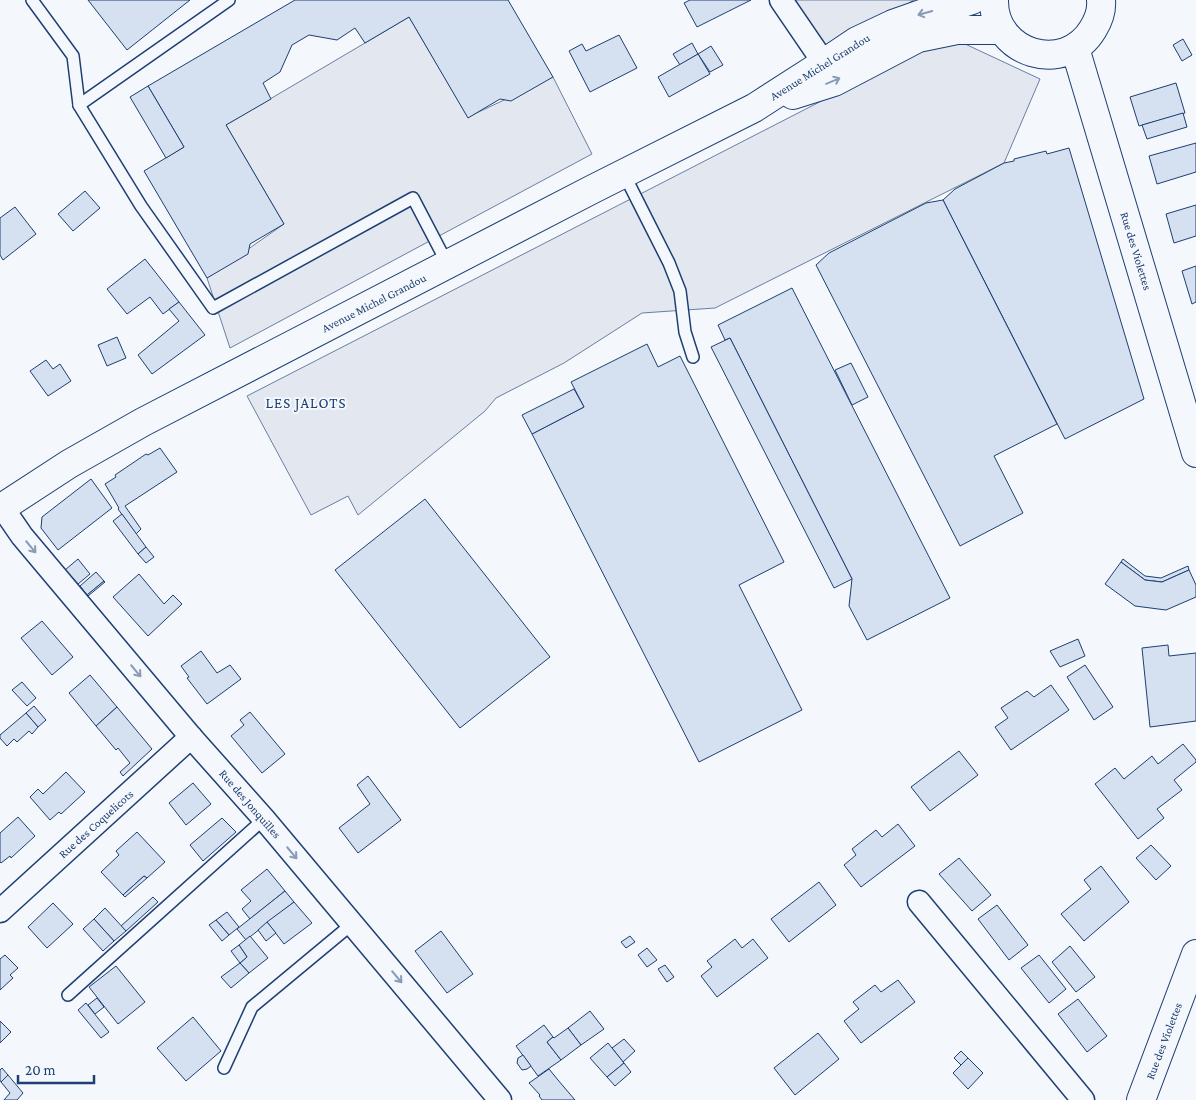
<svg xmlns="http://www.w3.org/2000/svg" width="1196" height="1100" viewBox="0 0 1196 1100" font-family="'Crimson Pro',serif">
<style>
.parking{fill:#e3e8f0;stroke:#687fa3}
.building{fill:#d5e0f0;stroke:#1d3f73}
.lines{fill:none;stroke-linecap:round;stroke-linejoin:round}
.service-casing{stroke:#1d3f73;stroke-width:14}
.minor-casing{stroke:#1d3f73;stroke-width:25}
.tertiary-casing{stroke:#1d3f73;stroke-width:30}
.secondary-casing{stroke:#1d3f73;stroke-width:30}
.service{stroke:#f4f7fb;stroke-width:11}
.minor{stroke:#f4f7fb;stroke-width:22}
.tertiary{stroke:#f4f7fb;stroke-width:28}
.secondary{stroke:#f4f7fb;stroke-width:28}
.oneway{stroke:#889bb7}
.labels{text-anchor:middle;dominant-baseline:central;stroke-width:4;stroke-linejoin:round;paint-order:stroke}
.street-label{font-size:12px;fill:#1d3f73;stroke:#f4f7fb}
.quarter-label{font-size:15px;letter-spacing:1px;fill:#1d3f73;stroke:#f4f7fb}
</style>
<rect width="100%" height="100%" fill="#f4f7fb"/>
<g class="parking">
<polygon points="795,0 914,0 828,51"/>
<polygon points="409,17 468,117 553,77 592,154 230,348 207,278 284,224 226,125"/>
<polygon points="948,36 1040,79 1004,163 715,308 642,313 564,363 496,398 485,411 358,515 348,496 311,515 247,396"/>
</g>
<g class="building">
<polygon points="88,0 190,0 127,50"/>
<polygon points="295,0 508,0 553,77 511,101 500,99 468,118 409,17 365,43 355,28 337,40 309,35 292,45 280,72 263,83 271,99 226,125 284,224 250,244 248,254 207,278 144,171 184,147 148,86"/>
<polygon points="690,0 751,0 697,27 684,3"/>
<polygon points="619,35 637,68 590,92 569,51 582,44 586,51"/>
<polygon points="1183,39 1192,55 1182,61 1173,45"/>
<polygon points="692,43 698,54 680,65 673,54"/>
<polygon points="711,46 723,65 710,72 698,54"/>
<polygon points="698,54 710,74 669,97 658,77"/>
<polygon points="1176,83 1185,113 1139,126 1130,97"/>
<polygon points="148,86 184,147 166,158 130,97"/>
<polygon points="1183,113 1187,127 1147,139 1142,125"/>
<polygon points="1196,143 1196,172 1157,184 1149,156"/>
<polygon points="1069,148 1144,399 1065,439 943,200 955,189 1004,163 1014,161 1014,159 1046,151 1047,154"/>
<polygon points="85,191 100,208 73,231 58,214"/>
<polygon points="943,200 1057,424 994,456 1023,513 960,546 816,265 829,253 926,203"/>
<polygon points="1196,205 1196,236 1174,243 1166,214"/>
<polygon points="15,207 36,234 3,260 0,255 0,218"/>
<polygon points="145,259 179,302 163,314 150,297 127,314 107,289"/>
<polygon points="1196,266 1196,302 1192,304 1182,271"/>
<polygon points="792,288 950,598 867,640 849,606 852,579 730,338 725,340 718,325"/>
<polygon points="179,302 205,335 152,374 138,355 179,321 169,309"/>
<polygon points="117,337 126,358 107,366 98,345"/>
<polygon points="730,338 852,579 834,588 711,347"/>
<polygon points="647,344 658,367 680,356 784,562 739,585 802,710 699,762 532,434 584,407 571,382"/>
<polygon points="46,360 53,369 60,364 71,381 48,396 30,371"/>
<polygon points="851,363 868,397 852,405 835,370"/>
<polygon points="574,389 584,407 532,434 522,415"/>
<polygon points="160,448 177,472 125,506 141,529 136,534 118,509 119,508 105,484 116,477 115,475 146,454 148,455"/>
<polygon points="91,479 112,508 58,550 41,528 42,517"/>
<polygon points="425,499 550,657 460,728 335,570"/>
<polygon points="122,514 146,547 138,554 113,521"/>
<polygon points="146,547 154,557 146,563 138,554"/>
<polygon points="78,559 90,574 78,584 65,570"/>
<polygon points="1123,559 1145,576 1161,578 1188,566 1189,570 1162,582 1145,580 1121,562"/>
<polygon points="1121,562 1145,580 1162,582 1189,570 1196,585 1196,597 1166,610 1135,606 1105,584"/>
<polygon points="96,572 104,581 87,595 80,586"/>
<polygon points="139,574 164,604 173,595 182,604 148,636 113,597"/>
<polygon points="104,581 105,582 88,596 87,595"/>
<polygon points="42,621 73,657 52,675 21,638"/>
<polygon points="1078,639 1085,656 1060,667 1050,651"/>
<polygon points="1168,645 1169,656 1196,653 1196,721 1150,727 1142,648"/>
<polygon points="201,651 217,673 230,665 241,679 207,704 187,678 189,677 181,666"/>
<polygon points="1085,665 1113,707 1094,720 1067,677"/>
<polygon points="90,675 117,707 96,726 69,693"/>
<polygon points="22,682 36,698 27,706 12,690"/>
<polygon points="1051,685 1069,710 1011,750 995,727 1008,718 1001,708 1027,691 1034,697"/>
<polygon points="34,706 46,720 38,727 26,713"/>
<polygon points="117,707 152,749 123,776 120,772 130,763 118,748 116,750 96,726"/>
<polygon points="250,712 285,754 262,773 231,736 244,725 240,720"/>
<polygon points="26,713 38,727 32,734 29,731 17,742 14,739 7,746 0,738 0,735"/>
<polygon points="1183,744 1196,760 1196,762 1174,780 1182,790 1157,809 1164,818 1138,839 1095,784 1115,768 1124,779 1152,756 1158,764"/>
<polygon points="959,751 978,775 930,811 911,787"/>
<polygon points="66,772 85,792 61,814 59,812 50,820 30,797 38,789 43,794"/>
<polygon points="368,776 401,820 358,853 339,828 370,804 357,785"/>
<polygon points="193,783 211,804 186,825 169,803"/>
<polygon points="18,817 35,836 11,858 10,856 1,863 0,862 0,833"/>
<polygon points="222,818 236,832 203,861 190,845"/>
<polygon points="898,824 915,846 861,887 844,865 856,855 852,849 876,830 882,837"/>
<polygon points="137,832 165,862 147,878 144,876 123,895 101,872 119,855 116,851"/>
<polygon points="1151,845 1171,866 1156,880 1136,858"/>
<polygon points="959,858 991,895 972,911 939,874"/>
<polygon points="1101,866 1129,902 1084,941 1061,914 1091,889 1084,880"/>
<polygon points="267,869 285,891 250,919 242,909 251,901 241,890"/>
<polygon points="144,876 147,878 125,897 123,895"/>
<polygon points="819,882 836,905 789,942 771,919"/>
<polygon points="285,891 294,902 246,940 237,929"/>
<polygon points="153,897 158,902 126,931 121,926"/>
<polygon points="294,902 312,923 284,944 267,922"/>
<polygon points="53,903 73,924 47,948 28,927"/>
<polygon points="997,905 1028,945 1009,960 978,919"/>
<polygon points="105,908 126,931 114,941 94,919"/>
<polygon points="227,912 239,927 229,935 216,920"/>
<polygon points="94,919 114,941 103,951 83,929"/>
<polygon points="216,920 229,935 222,941 209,925"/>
<polygon points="267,922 276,933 266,941 258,930"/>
<polygon points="441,931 473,974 447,993 415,951"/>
<polygon points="250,936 268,958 249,973 240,963 247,957 239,945"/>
<polygon points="630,936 635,942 626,948 621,942"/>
<polygon points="735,939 742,948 753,939 768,958 717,997 701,976 712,967 707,961"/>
<polygon points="239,945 247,957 240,963 231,951"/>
<polygon points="1070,946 1095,977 1076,992 1052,962"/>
<polygon points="647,948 657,960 647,967 638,955"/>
<polygon points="5,955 18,968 10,975 13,978 0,990 0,959"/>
<polygon points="1039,955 1066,989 1049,1003 1021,968"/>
<polygon points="240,963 249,973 231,988 221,977"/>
<polygon points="665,965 674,977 667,982 658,969"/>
<polygon points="116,966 145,1002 118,1024 89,987"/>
<polygon points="898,980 915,1002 861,1043 844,1021 859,1009 853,1002 875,985 881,992"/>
<polygon points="97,998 104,1007 95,1014 88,1005"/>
<polygon points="1078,999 1107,1036 1087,1052 1058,1014"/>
<polygon points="86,1003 109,1032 101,1038 78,1010"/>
<polygon points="590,1011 604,1029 581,1045 568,1028"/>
<polygon points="193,1017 221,1051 186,1081 157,1048"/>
<polygon points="0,1021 11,1032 0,1043"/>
<polygon points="544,1025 553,1037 547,1042 561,1060 538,1076 516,1046"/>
<polygon points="568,1028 581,1045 561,1060 547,1042 553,1037 554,1038"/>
<polygon points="818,1033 839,1059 795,1095 774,1068"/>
<polygon points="624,1039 635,1051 623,1062 612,1048"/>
<polygon points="608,1043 624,1063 607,1077 590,1058"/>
<polygon points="961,1051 968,1058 961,1065 954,1058"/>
<polygon points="523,1055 531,1066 527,1069 522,1070 517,1063 518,1058"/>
<polygon points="968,1058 983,1073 968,1089 953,1073"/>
<polygon points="624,1063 631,1072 615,1086 607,1077"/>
<polygon points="2,1068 8,1075 1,1082 0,1080 0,1070"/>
<polygon points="549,1069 558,1080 575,1100 542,1100 539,1096 540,1095 529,1083"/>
<polygon points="8,1075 23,1093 17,1100 4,1100 10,1093 1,1082"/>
</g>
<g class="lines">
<g class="service-casing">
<g id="service">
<polyline points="32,0 73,56 79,105 141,206 213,308 413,198 448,265"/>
<polyline points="79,105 229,0"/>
<polyline points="624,174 669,263 680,291 685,332 693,357"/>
<polyline points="68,995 264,819"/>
<polyline points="224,1068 252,1007 352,924"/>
</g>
</g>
<g class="minor-casing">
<g id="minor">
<polyline points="781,0 824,63"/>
<polyline points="2,507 22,536 191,737 264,819 500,1100"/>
<polyline points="919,902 1083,1100"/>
<polyline points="0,911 191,737"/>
</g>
</g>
<g class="tertiary-casing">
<g id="tertiary">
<polyline points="1075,48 1196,453"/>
<polyline points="1141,1100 1196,954"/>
</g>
</g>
<g class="secondary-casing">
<g id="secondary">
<path d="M 994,0 C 993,54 1065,76 1093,29 C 1098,21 1102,10 1101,0"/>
<polyline points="793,95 834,82 918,38 957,30 1002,30"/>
<polyline points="0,509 69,464 143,422 593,189 754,108 824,63 857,41 893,24 924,13 957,5 972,0"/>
</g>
</g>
<use href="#service" class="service"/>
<use href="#minor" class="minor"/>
<use href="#tertiary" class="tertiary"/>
<use href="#secondary" class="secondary"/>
</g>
<defs><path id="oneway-shaft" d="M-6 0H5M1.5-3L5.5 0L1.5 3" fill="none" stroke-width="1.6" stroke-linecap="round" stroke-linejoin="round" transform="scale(1.25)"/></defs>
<g class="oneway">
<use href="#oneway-shaft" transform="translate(925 13) rotate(164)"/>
<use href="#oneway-shaft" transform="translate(833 81) rotate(-23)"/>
<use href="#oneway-shaft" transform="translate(31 547) rotate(50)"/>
<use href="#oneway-shaft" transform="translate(136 671) rotate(50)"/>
<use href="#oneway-shaft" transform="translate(292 853) rotate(50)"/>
<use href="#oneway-shaft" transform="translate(397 977) rotate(50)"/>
</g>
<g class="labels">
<g class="street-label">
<text transform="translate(820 67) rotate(-32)">Avenue Michel Grandou</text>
<text transform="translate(1136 251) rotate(73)">Rue des Violettes</text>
<text transform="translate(374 303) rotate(-27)">Avenue Michel Grandou</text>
<text transform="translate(250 804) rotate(49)">Rue des Jonquilles</text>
<text transform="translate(96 824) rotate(-42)">Rue des Coquelicots</text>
<text transform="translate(1164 1041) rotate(-69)">Rue des Violettes</text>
</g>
<g class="quarter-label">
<text x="306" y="403">LES JALOTS</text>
</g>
</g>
<path d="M18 1075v8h76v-8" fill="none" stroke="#1d3f73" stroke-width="2.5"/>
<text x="25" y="1075" font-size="15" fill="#1d3f73" stroke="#f4f7fb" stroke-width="4" paint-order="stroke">20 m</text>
</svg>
